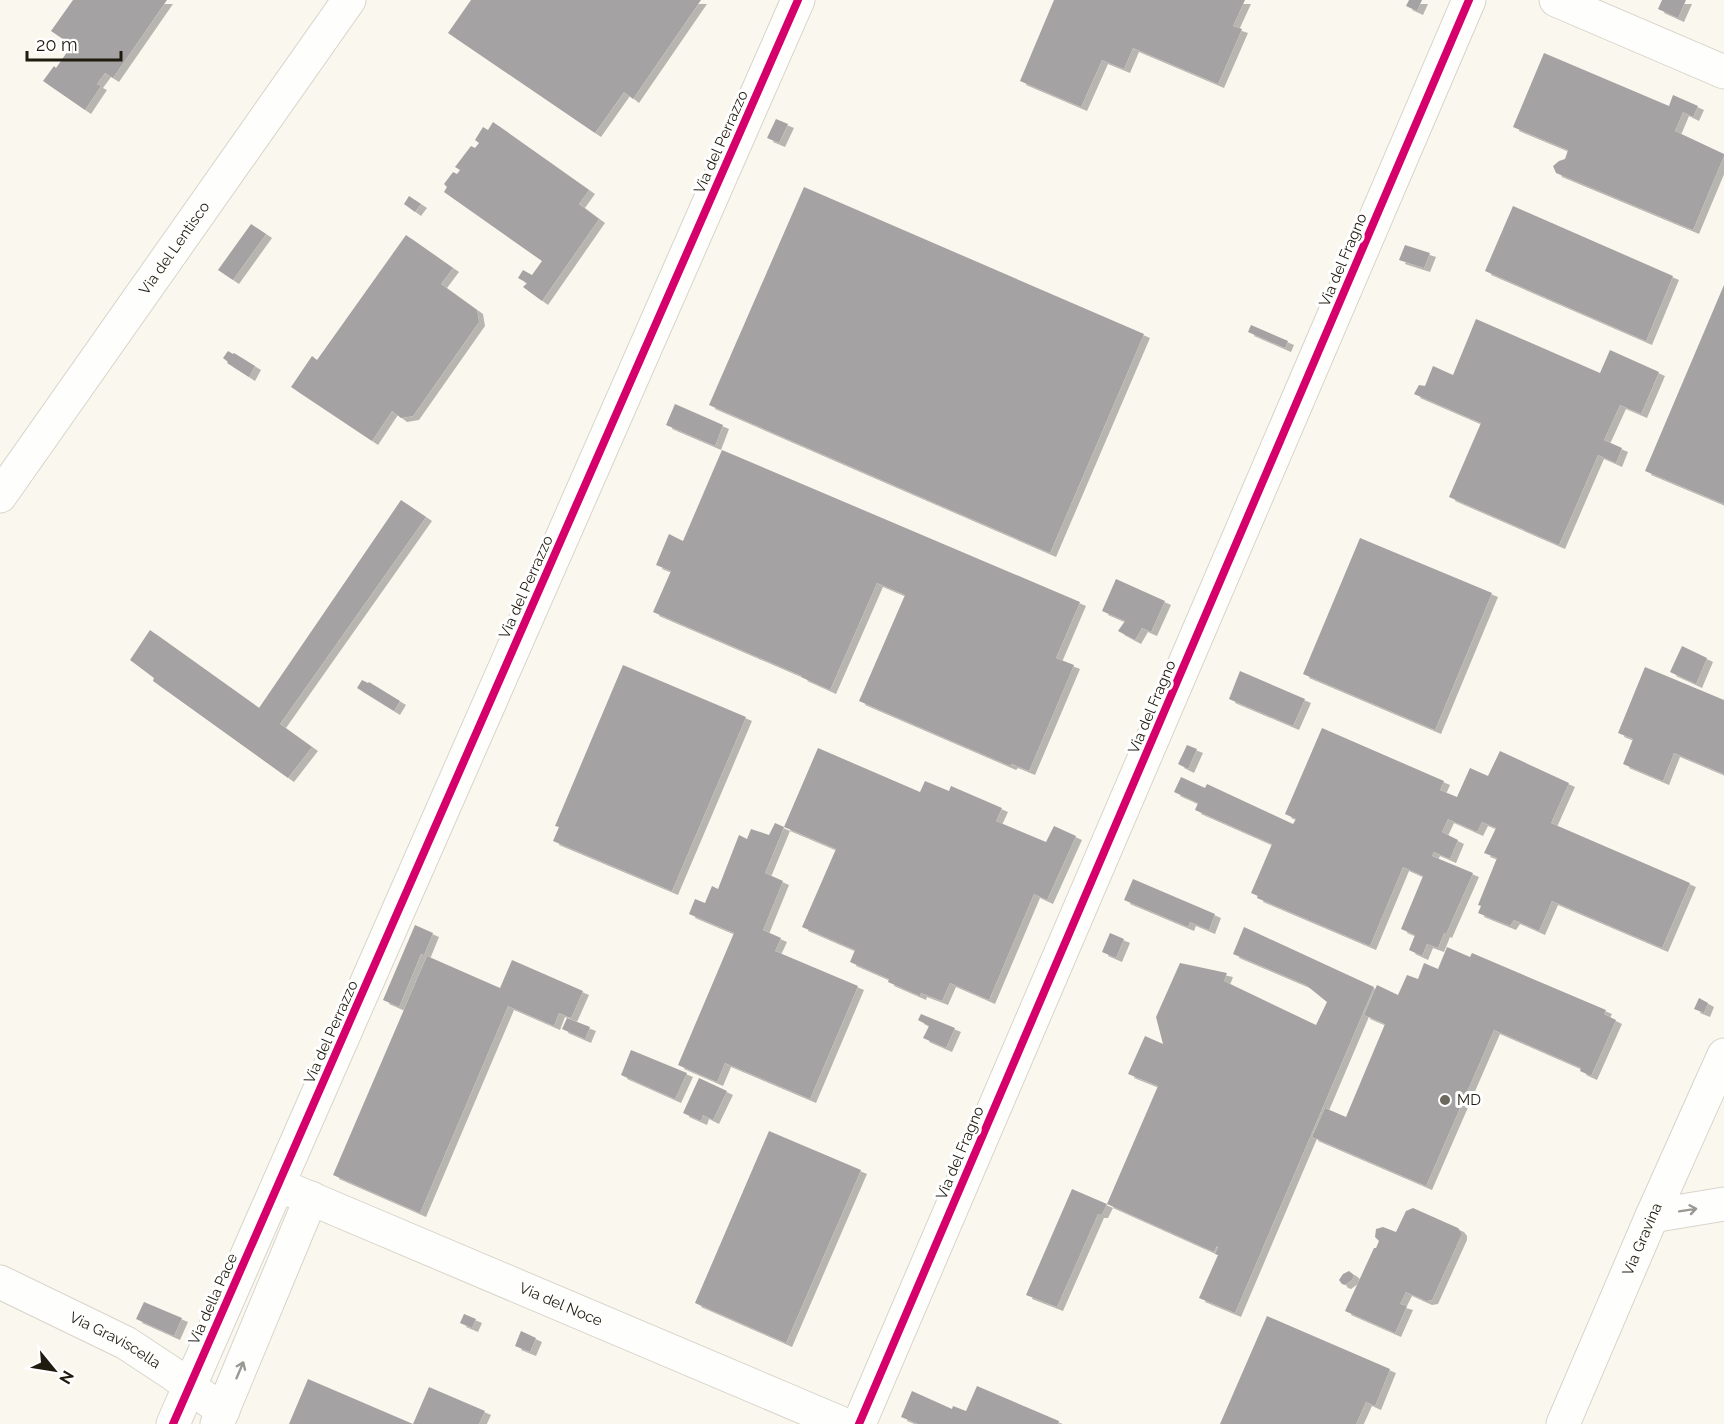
<svg xmlns="http://www.w3.org/2000/svg" width="1724" height="1424" viewBox="0 0 1724 1424" font-family="Raleway,sans-serif">
<style>
.building{fill:#a5a2a3;filter:url(#shadow)}
.lines{fill:none;stroke-linecap:round;stroke-linejoin:round}
.minor-casing{stroke:#d9d4ca;stroke-width:35}
.secondary-casing{stroke:#d9d4ca;stroke-width:35}
.minor{stroke:#fefefd;stroke-width:33}
.secondary{stroke:#fefefd;stroke-width:33}
.cycleway-casing{stroke:#fff;stroke-width:11}
.cycleway{stroke:#d6006c;stroke-width:8}
.oneway{stroke:#9a9892}
.poi-dot{fill:#6c685d;stroke:#fff;stroke-width:2}
.labels{text-anchor:middle;dominant-baseline:central;stroke-width:6;stroke-linejoin:round;paint-order:stroke}
.street-label{font-size:15px;fill:#201b0f;stroke:#fff}
.poi-label{font-size:15px;fill:#201b0f;stroke:#fff;text-anchor:start}
</style>
<defs>
<filter id="shadow"><feDropShadow dx="6" dy="4" stdDeviation="0" flood-color="#0004"/></filter>
</defs>
<rect width="100%" height="100%" fill="#faf7ef"/>
<g class="building">
<polygon points="73,0 167,0 113,78 105,73 97,84 101,86 85,110 43,81 54,66 56,68 72,45 51,31"/>
<polygon points="471,0 701,0 633,99 624,92 595,133 448,33"/>
<polygon points="1054,0 1245,0 1233,26 1242,29 1218,84 1133,48 1124,69 1102,60 1081,107 1020,81"/>
<polygon points="1409,0 1422,0 1417,11 1406,6"/>
<polygon points="1662,0 1686,0 1678,18 1658,9"/>
<polygon points="1544,53 1669,106 1673,95 1698,106 1693,117 1683,112 1675,131 1724,154 1724,156 1693,230 1556,173 1553,166 1559,161 1565,159 1568,150 1513,127"/>
<polygon points="776,119 788,124 779,143 767,138"/>
<polygon points="493,122 589,190 579,204 599,219 542,301 523,287 527,283 518,278 523,270 532,275 542,261 444,192 447,187 444,184 453,172 457,174 460,170 455,167 471,146 475,148 479,143 475,140 483,127 488,130"/>
<polygon points="804,187 1144,334 1050,553 709,405"/>
<polygon points="409,196 421,204 415,212 404,204"/>
<polygon points="1513,206 1673,276 1646,341 1485,271"/>
<polygon points="251,224 266,234 233,280 218,270"/>
<polygon points="406,235 453,268 441,284 477,310 479,322 413,416 401,418 392,411 372,441 291,387 312,356 317,360"/>
<polygon points="1405,245 1430,253 1424,268 1399,260"/>
<polygon points="1724,285 1724,504 1645,471"/>
<polygon points="1476,319 1600,373 1610,350 1659,372 1641,414 1620,405 1604,440 1622,448 1616,463 1598,455 1559,545 1449,497 1481,423 1414,394 1419,385 1425,386 1433,366 1453,375"/>
<polygon points="1251,325 1288,341 1285,348 1248,332"/>
<polygon points="228,351 233,354 234,353 255,366 249,377 227,363 228,362 223,358"/>
<polygon points="675,404 723,425 715,446 666,425"/>
<polygon points="722,450 1080,602 1056,658 1074,665 1029,771 1012,764 1010,766 859,701 905,595 877,583 830,690 801,677 802,676 653,612 671,571 656,565 669,534 683,541"/>
<polygon points="401,500 426,517 280,724 312,747 288,778 153,681 154,678 130,660 150,630 259,708"/>
<polygon points="1360,538 1492,593 1435,730 1303,674"/>
<polygon points="1116,579 1165,601 1151,632 1142,628 1135,640 1118,631 1125,621 1102,611"/>
<polygon points="1682,646 1707,658 1696,684 1670,672"/>
<polygon points="623,665 746,717 672,891 553,841 559,827 555,826"/>
<polygon points="1645,667 1724,700 1724,774 1674,753 1663,781 1623,764 1633,739 1618,733"/>
<polygon points="1240,671 1305,699 1293,726 1229,699"/>
<polygon points="362,680 368,683 369,682 400,701 394,711 357,688"/>
<polygon points="1322,728 1444,781 1440,790 1457,797 1470,768 1488,776 1500,751 1569,783 1551,823 1690,883 1662,948 1552,901 1539,931 1514,920 1510,926 1478,913 1481,906 1478,905 1497,858 1484,853 1496,828 1482,822 1477,832 1448,819 1442,832 1458,840 1450,859 1434,852 1432,856 1473,873 1446,934 1444,933 1438,948 1427,944 1422,956 1409,950 1415,935 1401,929 1423,876 1403,867 1370,946 1257,898 1258,896 1251,893 1272,844 1195,810 1198,803 1174,792 1181,777 1205,788 1207,784 1293,824 1296,819 1285,814"/>
<polygon points="1187,745 1197,749 1188,769 1178,764"/>
<polygon points="818,748 920,792 925,781 949,791 951,786 1002,808 996,821 1046,842 1054,826 1076,836 1047,900 1034,894 989,1000 950,983 942,1001 921,993 920,996 888,982 889,979 850,962 855,950 802,927 836,849 784,827"/>
<polygon points="775,823 784,827 765,873 783,881 763,930 781,938 775,951 858,986 810,1099 725,1063 717,1082 678,1065 734,933 689,914 695,899 705,903 712,886 718,889 739,835 747,839 751,829 769,835"/>
<polygon points="1133,879 1215,914 1209,930 1190,922 1188,927 1124,900"/>
<polygon points="415,925 433,933 424,955 421,954 399,1007 383,1000"/>
<polygon points="1244,927 1374,987 1235,1313 1199,1298 1218,1255 1215,1254 1218,1247 1217,1246 1214,1252 1107,1204 1158,1086 1128,1074 1145,1036 1163,1044 1156,1017 1180,963 1227,973 1224,981 1316,1025 1327,1002 1306,985 1233,954"/>
<polygon points="1110,933 1124,939 1116,958 1102,952"/>
<polygon points="1447,947 1470,957 1472,953 1606,1010 1604,1014 1616,1020 1591,1076 1580,1071 1581,1068 1494,1030 1426,1186 1312,1137 1325,1108 1346,1117 1385,1024 1364,1015 1377,985 1398,995 1407,975 1418,979 1424,963 1438,969"/>
<polygon points="427,956 500,988 512,960 583,991 571,1018 559,1013 554,1026 508,1006 420,1213 333,1175"/>
<polygon points="1699,998 1708,1003 1704,1013 1694,1009"/>
<polygon points="921,1014 955,1028 946,1048 923,1038 929,1026 918,1020"/>
<polygon points="567,1018 590,1027 585,1039 562,1029"/>
<polygon points="631,1050 687,1073 675,1099 621,1075"/>
<polygon points="699,1078 727,1091 713,1120 703,1115 701,1121 683,1113"/>
<polygon points="769,1131 861,1170 786,1343 695,1303"/>
<polygon points="1072,1189 1107,1204 1102,1214 1098,1214 1057,1307 1026,1295"/>
<polygon points="1413,1208 1458,1228 1461,1232 1461,1236 1432,1300 1426,1301 1406,1292 1400,1304 1407,1306 1395,1333 1345,1311 1374,1248 1376,1248 1379,1241 1375,1237 1376,1229 1383,1227 1396,1232 1406,1211"/>
<polygon points="1349,1271 1354,1275 1352,1280 1345,1285 1342,1284 1339,1280 1343,1274"/>
<polygon points="144,1302 182,1318 174,1336 136,1319"/>
<polygon points="464,1314 476,1319 472,1328 460,1323"/>
<polygon points="1267,1316 1390,1369 1375,1406 1366,1402 1356,1424 1220,1424"/>
<polygon points="521,1331 536,1338 530,1352 515,1346"/>
<polygon points="308,1379 413,1424 289,1424"/>
<polygon points="977,1386 1059,1421 1058,1424 918,1424 901,1417 912,1391 952,1409 953,1406 966,1411"/>
<polygon points="429,1387 485,1411 479,1424 413,1424"/>
</g>
<g class="lines">
<g class="minor-casing">
<g id="minor">
<polyline points="1556,0 1724,72"/>
<path id="s1" d="M 0,496 L 349,0"/>
<path id="s2" d="M 279,1185 L 843,1424"/>
<polyline points="1652,1216 1724,1204"/>
<path id="s3" d="M 0,1282 L 126,1343 L 173,1374 L 223,1411"/>
<polyline points="173,1424 798,0"/>
<polyline points="217,1424 311,1198"/>
<polyline points="859,1424 1469,0"/>
</g>
</g>
<g class="secondary-casing">
<g id="secondary">
<path id="s4" d="M 1563,1424 L 1652,1216 L 1724,1055"/>
</g>
</g>
<use href="#minor" class="minor"/>
<use href="#secondary" class="secondary"/>
<g class="cycleway-casing">
<g id="cycleway">
<polyline points="173,1424 798,0"/>
<polyline points="859,1424 1469,0"/>
</g>
</g>
<use href="#cycleway" class="cycleway"/>
</g>
<defs><path id="oneway-shaft" d="M-6 0H5M1.5-3L5.5 0L1.5 3" fill="none" stroke-width="1.6" stroke-linecap="round" stroke-linejoin="round" transform="scale(1.5)"/></defs>
<g class="oneway">
<use href="#oneway-shaft" transform="translate(1688 1210) rotate(-9)"/>
<use href="#oneway-shaft" transform="translate(240 1370) rotate(-67)"/>
</g>
<circle class="poi-dot" cx="1445" cy="1100" r="6"/>
<g class="labels">
<g class="street-label">
<text transform="translate(721 142) rotate(-66)">Via del Perrazzo</text>
<text stroke="none"><textPath href="#s1" startOffset="303">Via del Lentisco</textPath></text>
<text transform="translate(1343 260) rotate(-67)">Via del Fragno</text>
<text transform="translate(526 587) rotate(-66)">Via del Perrazzo</text>
<text transform="translate(1152 707) rotate(-67)">Via del Fragno</text>
<text transform="translate(331 1032) rotate(-66)">Via del Perrazzo</text>
<text transform="translate(960 1153) rotate(-67)">Via del Fragno</text>
<text stroke="none"><textPath href="#s4" startOffset="201">Via Gravina</textPath></text>
<text transform="translate(213 1299) rotate(-66)">Via della Pace</text>
<text stroke="none"><textPath href="#s2" startOffset="306">Via del Noce</textPath></text>
<text stroke="none"><textPath href="#s3" startOffset="129">Via Graviscella</textPath></text>
</g>
<g class="poi-label">
<text x="1457" y="1100">MD</text>
</g>
</g>
<g transform="translate(54 1370) rotate(120)" stroke="#ffffff" stroke-width="4.5" paint-order="stroke">
<path d="M0-4.5L10 22L0 15L-10 22Z" fill="#201b0f"/>
<text y="-9" font-size="16" font-weight="bold" text-anchor="middle" fill="#201b0f">N</text>
</g>
<path d="M27 51v9h94v-9" fill="none" stroke="#201b0f" stroke-width="3"/>
<text x="36" y="51" font-size="18" fill="#201b0f" stroke="#ffffff" stroke-width="4.5" paint-order="stroke">20 m</text>
</svg>
